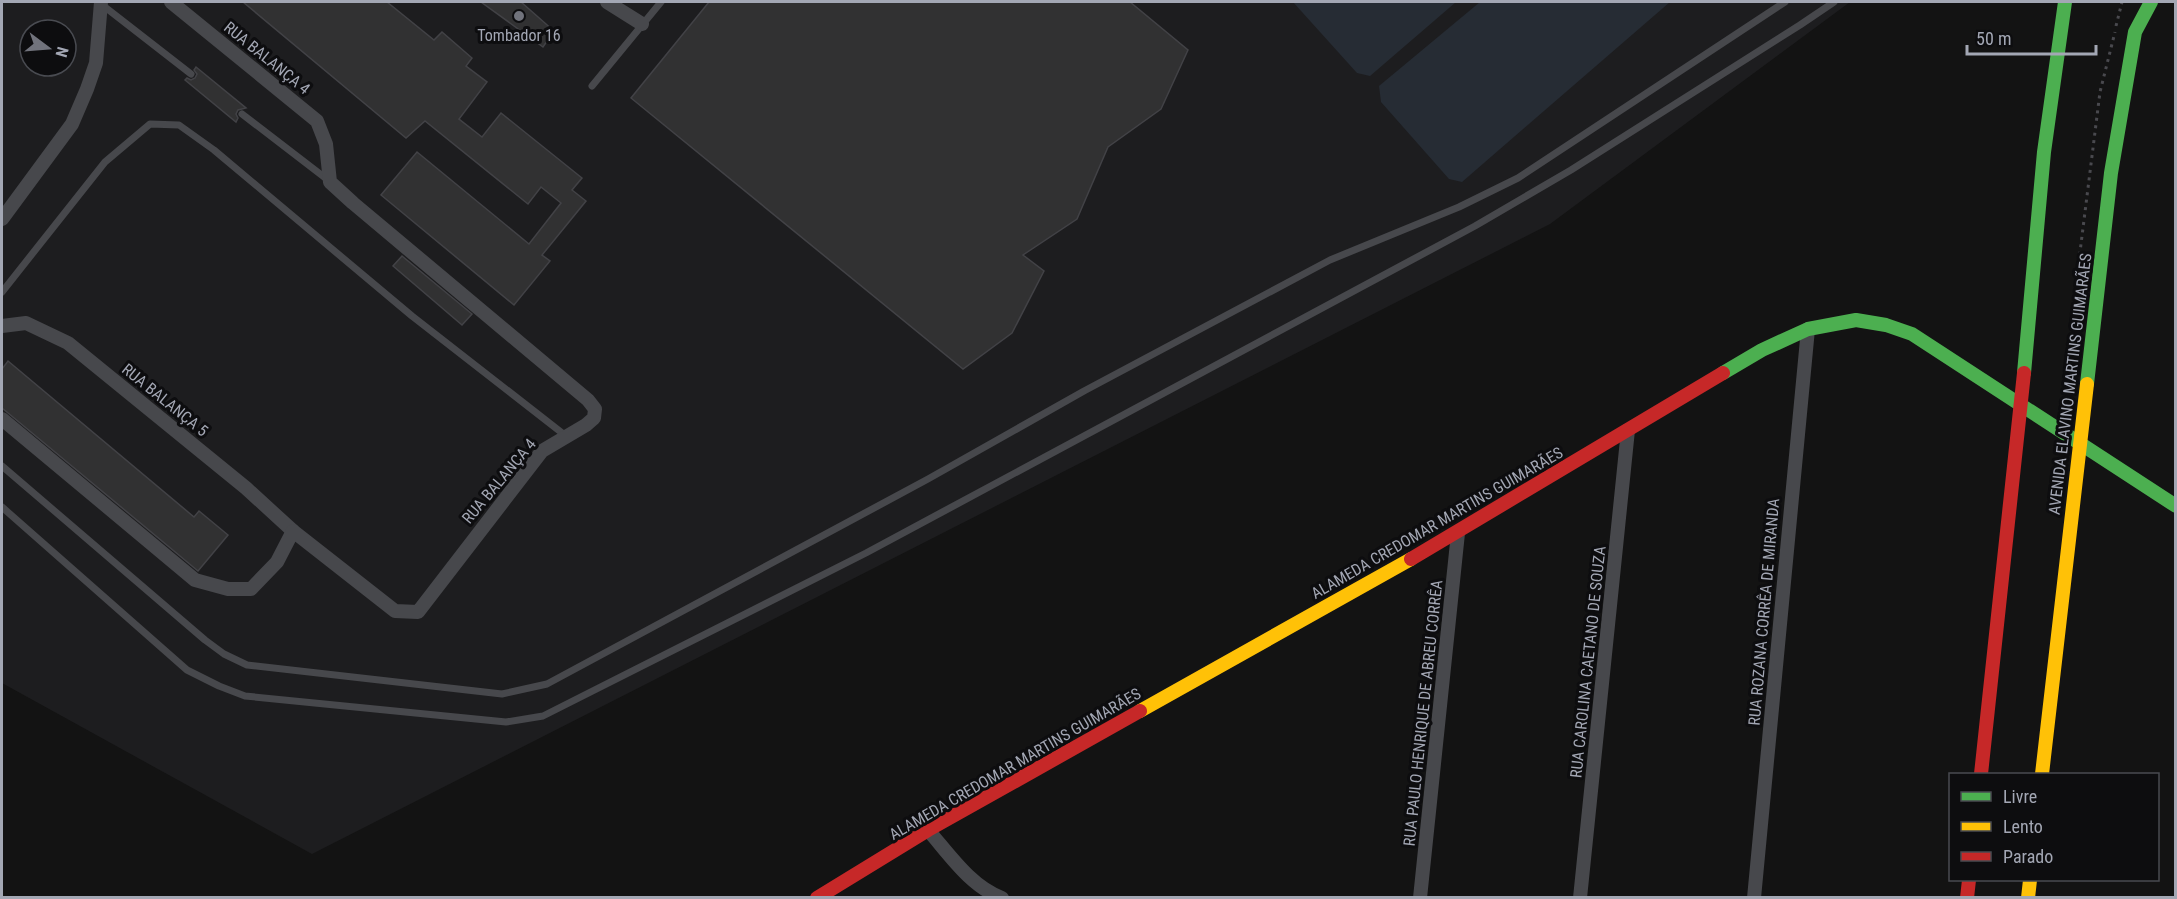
<svg xmlns="http://www.w3.org/2000/svg" width="2177" height="899" viewBox="0 0 2177 899" font-family="'Roboto Condensed',sans-serif">
<style>
.built{fill:#1d1d1f;fill-rule:evenodd}
.water{fill:#262c34}
.building{fill:#313132;stroke:#424246;stroke-width:1.5}
.lines{fill:none;stroke-linecap:round;stroke-linejoin:round}
.path{stroke:#49494e;stroke-width:3;stroke-dasharray:3 4.5;stroke-linecap:butt}
.lane{stroke:#47484c;stroke-width:7}
.street{stroke:#47484c;stroke-width:14}
.fast{stroke:#4caf50;stroke-width:14}
.slow{stroke:#ffc107;stroke-width:14}
.jam{stroke:#c62828;stroke-width:14}
.poi-dot{fill:#71737c;stroke:#0d0d0f;stroke-width:2}
.labels{text-anchor:middle;dominant-baseline:central;stroke-width:6;stroke-linejoin:round;paint-order:stroke}
.poi-label{font-size:16px;fill:#a3a7b4;stroke:#0d0d0f}
.street-label{font-size:16px;fill:#a3a7b4;stroke:#0d0d0f}
</style>
<rect width="100%" height="100%" fill="#131313"/>
<path class="built" d="M 2,2 L 1850,2 L 1550,224 L 312,854 L 2,683 ZM 30,30 L 66,30 L 66,66 L 30,66 Z"/>
<g class="water">
<polygon points="1293,2 1456,2 1370,76 1357,73"/>
<polygon points="1480,2 1670,2 1462,182 1449,179 1381,102 1379,86"/>
</g>
<g class="building">
<polygon points="243,2 387,2 434,40 442,32 472,58 466,66 487,82 459,119 482,137 501,113 582,178 572,190 586,201 542,255 550,261 514,305 381,195 417,152 529,244 561,203 541,187 528,204 425,121 406,138"/>
<polygon points="481,2 521,2 554,31 543,47"/>
<polygon points="709,2 1130,2 1188,50 1161,109 1108,147 1077,219 1023,255 1044,271 1012,333 963,369 631,98"/>
<polygon points="196,67 246,108 238,110 236,114 238,118 236,122 185,80 187,78 191,80 195,78 197,74 194,70"/>
<polygon points="402,256 472,314 462,325 393,266"/>
<polygon points="8,361 194,517 199,511 228,535 198,571 2,408 2,369"/>
</g>
<g class="lines">
<g class="path">
<polyline points="2116,26 2122,2"/>
<polyline points="2074,322 2079,260 2100,92 2115,32"/>
</g>
<g class="lane">
<polyline points="101,4 191,74"/>
<polyline points="592,86 661,2"/>
<polyline points="242,114 328,180"/>
<polyline points="2,292 105,162 150,124 179,125 214,150 412,316 566,436"/>
<polyline points="2,466 205,640 224,654 247,665 502,694 547,684 928,479 1084,391 1330,260 1459,207 1518,178 1785,2"/>
<polyline points="2,507 187,670 219,686 245,696 506,722 543,716 866,553 1475,226 1571,170 1800,25 1834,2"/>
</g>
<g class="street">
<polyline points="607,2 642,24"/>
<polyline points="2,219 72,124 87,89 96,63 101,2"/>
<polyline points="2,326 26,323 68,343 246,488 293,531"/>
<polyline points="2,419 195,580 228,589 251,589 277,562 293,531 395,611 418,612 542,451 586,425 594,418 595,409 588,400 353,203 330,182 326,144 317,121 171,2"/>
<path d="M 928,830 C 949,854 971,887 1002,898"/>
<polyline points="1420,898 1458,533"/>
<polyline points="1580,898 1628,430"/>
<polyline points="1754,898 1808,329"/>
</g>
<g class="fast">
<polyline points="1723,373 1762,350 1808,329 1856,320 1886,325 1912,334 2176,506"/>
<polyline points="2024,373 2044,152 2065,2"/>
<polyline points="2087,384 2111,173 2135,32 2151,2"/>
</g>
<g class="slow">
<polyline points="1140,711 1411,559"/>
<polyline points="2042,774 2087,384"/>
<polyline points="2028,898 2030,880"/>
</g>
<g class="jam">
<polyline points="1411,559 1723,373"/>
<polyline points="1981,774 2024,373"/>
<polyline points="817,898 928,830 1140,711"/>
<polyline points="1967,898 1969,880"/>
</g>
</g>
<circle class="poi-dot" cx="519" cy="16" r="6"/>
<g class="labels">
<g class="poi-label">
<text x="519" y="35">Tombador 16</text>
</g>
<g class="street-label">
<text transform="translate(267 58) rotate(39)">RUA BALANÇA 4</text>
<text transform="translate(2070 384) rotate(-83)">AVENIDA ELAVINO MARTINS GUIMARÃES</text>
<text transform="translate(165 400) rotate(39)">RUA BALANÇA 5</text>
<text transform="translate(499 481) rotate(-50)">RUA BALANÇA 4</text>
<text transform="translate(1437 523) rotate(-30)">ALAMEDA CREDOMAR MARTINS GUIMARÃES</text>
<text transform="translate(1764 612) rotate(-85)">RUA ROZANA CORRÊA DE MIRANDA</text>
<text transform="translate(1588 662) rotate(-84)">RUA CAROLINA CAETANO DE SOUZA</text>
<text transform="translate(1423 713) rotate(-84)">RUA PAULO HENRIQUE DE ABREU CORRÊA</text>
<text transform="translate(1015 764) rotate(-30)">ALAMEDA CREDOMAR MARTINS GUIMARÃES</text>
</g>
</g>
<rect width="2177" height="899" fill="none" stroke="#a3a7b4" stroke-width="6"/>
<rect x="1949" y="773" width="210" height="108" fill="#0d0d0f" stroke="#494b51" stroke-width="1.5"/>
<rect x="1961" y="792" width="30" height="9" fill="#4caf50" stroke="#494b51" stroke-width="1.5"/>
<text x="2003" y="803" font-size="18" fill="#a3a7b4">Livre</text>
<rect x="1961" y="822" width="30" height="9" fill="#ffc107" stroke="#494b51" stroke-width="1.5"/>
<text x="2003" y="833" font-size="18" fill="#a3a7b4">Lento</text>
<rect x="1961" y="852" width="30" height="9" fill="#c62828" stroke="#494b51" stroke-width="1.5"/>
<text x="2003" y="863" font-size="18" fill="#a3a7b4">Parado</text>
<g transform="translate(48 48) rotate(106)"><circle r="28" fill="#0d0d0f" stroke="#494b51" stroke-width="1.5"/>
<path d="M0-4.5L10 22L0 15L-10 22Z" fill="#71737c"/>
<text y="-9" font-size="16" font-weight="bold" text-anchor="middle" fill="#a3a7b4">N</text>
</g>
<path d="M1967 45v9h129v-9" fill="none" stroke="#a3a7b4" stroke-width="3"/>
<text x="1976" y="45" font-size="18" fill="#a3a7b4" stroke="#0d0d0f" stroke-width="4.5" paint-order="stroke">50 m</text>
</svg>
